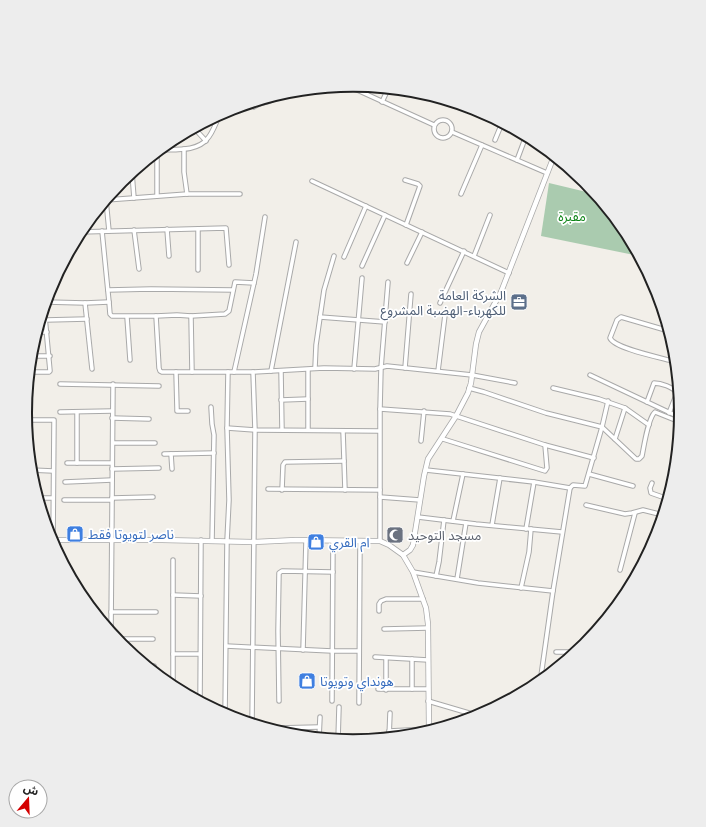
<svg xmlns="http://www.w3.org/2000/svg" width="706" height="827" viewBox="0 0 706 827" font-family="Raleway,'Noto Sans Arabic',sans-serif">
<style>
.cemetery{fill:#aacbaf}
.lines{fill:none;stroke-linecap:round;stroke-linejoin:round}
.minor-casing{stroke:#a9a9a9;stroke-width:5.5}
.tertiary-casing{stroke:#a9a9a9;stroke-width:6}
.minor{stroke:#fff;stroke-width:3.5}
.tertiary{stroke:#fff;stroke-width:4.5}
.labels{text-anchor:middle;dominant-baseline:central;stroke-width:3.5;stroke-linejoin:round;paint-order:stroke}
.park-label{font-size:13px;fill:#0c8416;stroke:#fff}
.service-label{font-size:13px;fill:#4e5e75;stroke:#fff;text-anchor:end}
.shop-label{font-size:13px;fill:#366cbe;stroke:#fff;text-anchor:start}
.worship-label{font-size:13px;fill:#5b616d;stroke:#fff;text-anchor:start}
.rim{fill:none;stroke:#222;stroke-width:2}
</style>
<rect width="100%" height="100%" fill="#f2efe9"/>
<polygon class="cemetery" points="549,183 595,194 626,231 639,256 541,236"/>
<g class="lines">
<g class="minor-casing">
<g id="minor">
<polyline points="355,89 434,125"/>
<polyline points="382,102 388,89"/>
<path d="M 254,107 C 261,101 271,104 277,96"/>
<circle cx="443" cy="129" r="9"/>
<polyline points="194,128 206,141"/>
<polyline points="452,132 547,173"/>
<polyline points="495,140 502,123"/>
<polyline points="184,149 184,172 187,194"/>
<path d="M 159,150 C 174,149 197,152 207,139 C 213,133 216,122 220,114"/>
<polyline points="157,152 157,196"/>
<polyline points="517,160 526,136"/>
<polyline points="132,173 134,198"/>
<polyline points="405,180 418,184 420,186 406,225"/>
<polyline points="312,181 509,273"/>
<polyline points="461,194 482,145"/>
<polyline points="167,229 169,256"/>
<polyline points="134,230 139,269"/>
<polyline points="102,231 109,302 110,314 112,316 156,316 177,315 191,316 225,314 229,311 235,282 254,283"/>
<polyline points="109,231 106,200 187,194 240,194"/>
<polyline points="80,232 226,228 229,265"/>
<polyline points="474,256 490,215"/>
<polyline points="69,257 70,251"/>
<polyline points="344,257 366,206"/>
<polyline points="407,263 422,232"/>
<polyline points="362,266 385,215"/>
<polyline points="198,270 198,229"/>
<polyline points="108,290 151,289 233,290"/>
<polyline points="46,302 85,303 109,302"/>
<polyline points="85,303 92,369"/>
<polyline points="440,303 464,251"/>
<polyline points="156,316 159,368 160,371 162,372 253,372 324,368 375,369 387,366 472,375 515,383"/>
<polyline points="191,316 192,372"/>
<polyline points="127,317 130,360"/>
<polyline points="320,317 385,322"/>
<polyline points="46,320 87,319"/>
<path d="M 669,331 L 621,317 L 617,320 L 610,338 C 615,349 663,358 676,362"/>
<polyline points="37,332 47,332"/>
<polyline points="31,356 50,356"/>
<polyline points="315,368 316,345 324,290 334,256"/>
<polyline points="405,368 411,294"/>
<polyline points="354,369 362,278"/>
<polyline points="308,370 308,430"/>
<polyline points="271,371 296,242"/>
<polyline points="281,371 282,430"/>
<polyline points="438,371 445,315"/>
<polyline points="29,372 49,372 50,371 44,306"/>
<polyline points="176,372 177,409 177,411 188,411"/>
<polyline points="234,372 256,274 265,217"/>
<polyline points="590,375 681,418"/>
<polyline points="60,384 159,386"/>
<path d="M 469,388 L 484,392 L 546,413 L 602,427 L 636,459 L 639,459 L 642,456 C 644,446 648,418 655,412 L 680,422"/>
<polyline points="553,388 599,399 625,408 649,425"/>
<polyline points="281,400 308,399"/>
<path d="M 647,402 L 654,383 C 661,383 673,387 677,393 L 669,413"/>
<polyline points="211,407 212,424 214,435 212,541"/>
<polyline points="380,409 450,414 545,445 594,458"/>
<polyline points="60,412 112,411"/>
<polyline points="112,418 149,419"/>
<polyline points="26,420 54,420 53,545"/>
<polyline points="227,428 255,430 379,431"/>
<polyline points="343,431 345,490"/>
<polyline points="443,439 545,471 547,468 545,445"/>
<polyline points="615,439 625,408"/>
<polyline points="421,441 424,411"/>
<polyline points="113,443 155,443"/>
<polyline points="164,454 214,453"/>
<polyline points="171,454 172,469"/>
<polyline points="67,463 112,463"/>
<polyline points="77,463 77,412"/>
<polyline points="112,469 159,468"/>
<polyline points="31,470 53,471"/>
<polyline points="426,470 534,482 570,488 573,485 585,486 602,427 608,401"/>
<polyline points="589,474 633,486"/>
<polyline points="65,482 112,480"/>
<polyline points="652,483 650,488 651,493 668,499"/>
<polyline points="268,489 380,490"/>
<polyline points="282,490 283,465 285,462 344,461"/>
<polyline points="380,497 420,500"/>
<polyline points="37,498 53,498"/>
<polyline points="112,498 153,497"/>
<polyline points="64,500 112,500"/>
<polyline points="586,505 625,514 632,513 643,510 663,515"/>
<polyline points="418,517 476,524 562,532"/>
<polyline points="453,521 463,474"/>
<polyline points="492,525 500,478"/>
<polyline points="526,529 534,482"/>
<polyline points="380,541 380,409 381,368 388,282"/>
<polyline points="173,560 173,687"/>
<polyline points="620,570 635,513"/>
<polyline points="413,572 478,583 553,591"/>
<polyline points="436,576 439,562 444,520"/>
<polyline points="457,579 466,523"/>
<polyline points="521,588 529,552 531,529"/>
<polyline points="173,595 201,596"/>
<polyline points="379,611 379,604 381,601 386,599 423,599"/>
<polyline points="111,612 156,612"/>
<polyline points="384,629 428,628"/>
<polyline points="111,633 113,384"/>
<polyline points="116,639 153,639"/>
<polyline points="226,646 332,651 359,651"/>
<polyline points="303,650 306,541"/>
<polyline points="556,652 577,652"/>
<polyline points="173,654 200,654"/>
<polyline points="375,657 428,660"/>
<polyline points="386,658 386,690"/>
<polyline points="147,666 154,666"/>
<polyline points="540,683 553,591 570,488"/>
<polyline points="378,689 428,689"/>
<polyline points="412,689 412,659"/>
<polyline points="279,701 278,631 279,573 282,571 333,572"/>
<polyline points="332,701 333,541"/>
<polyline points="428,701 479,716"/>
<polyline points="200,702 201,540"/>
<polyline points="359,703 360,541"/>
<polyline points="225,715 227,541 229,500 227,428 228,372"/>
<polyline points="252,724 255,430 253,372"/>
<polyline points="277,728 319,727"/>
<polyline points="389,731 429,729"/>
<polyline points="319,738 320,717"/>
<polyline points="389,738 390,713"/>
<polyline points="338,740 339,707"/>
</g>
</g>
<g class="tertiary-casing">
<g id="tertiary">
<polyline points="51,540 162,540 253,542 296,540 373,541 380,541 389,545 403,555 413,572 426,608 428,624 429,731"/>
<polyline points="403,555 410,550 413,545 424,476 428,459 456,416 468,393 471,383 476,344 479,332 501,292 554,156"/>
</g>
</g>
<use href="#minor" class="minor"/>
<use href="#tertiary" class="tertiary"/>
</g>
<defs>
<g id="office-square" transform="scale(0.9)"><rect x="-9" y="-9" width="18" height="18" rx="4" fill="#5c6f8a" stroke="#fff"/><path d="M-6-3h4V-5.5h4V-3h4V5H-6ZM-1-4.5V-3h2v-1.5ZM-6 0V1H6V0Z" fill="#fff"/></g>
<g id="shop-square" transform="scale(0.9)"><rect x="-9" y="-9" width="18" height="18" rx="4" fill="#3f7fe0" stroke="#fff"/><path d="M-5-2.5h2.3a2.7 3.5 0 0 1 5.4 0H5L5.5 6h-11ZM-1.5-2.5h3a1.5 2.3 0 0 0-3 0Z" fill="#fff"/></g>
<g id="mosque-square" transform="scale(0.9)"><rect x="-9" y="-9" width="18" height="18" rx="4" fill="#6b7280" stroke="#fff"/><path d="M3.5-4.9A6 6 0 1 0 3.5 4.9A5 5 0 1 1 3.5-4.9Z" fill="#fff"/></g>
</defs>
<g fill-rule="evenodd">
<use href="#office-square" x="519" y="302"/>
<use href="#shop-square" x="75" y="534"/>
<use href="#mosque-square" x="395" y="535"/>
<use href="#shop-square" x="316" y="542"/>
<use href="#shop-square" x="307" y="681"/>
</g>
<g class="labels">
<g class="park-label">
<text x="572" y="216">مقبرة</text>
</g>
<g class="service-label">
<text x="506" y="295">الشركة العامة<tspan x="506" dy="15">للكهرباء-الهضبة المشروع</tspan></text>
</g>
<g class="shop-label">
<text x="88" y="534">ناصر لتويوتا فقط</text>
<text x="329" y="542">ام القري</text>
<text x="320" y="681">هونداي وتويوتا</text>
</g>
<g class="worship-label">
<text x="408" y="535">مسجد التوحيد</text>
</g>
</g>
<path d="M0 0H706V827H0ZM32 413a321 321 0 1 1 642 0a321 321 0 1 1-642 0Z" fill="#ededed" fill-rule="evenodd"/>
<path class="rim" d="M32 413a321 321 0 1 1 642 0a321 321 0 1 1-642 0Z"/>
<g transform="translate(28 799) rotate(19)"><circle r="19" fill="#ffffff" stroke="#a7a7a7"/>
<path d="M0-3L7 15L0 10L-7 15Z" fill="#d40000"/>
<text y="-6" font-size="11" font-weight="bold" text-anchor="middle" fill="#222222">ش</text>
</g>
</svg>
